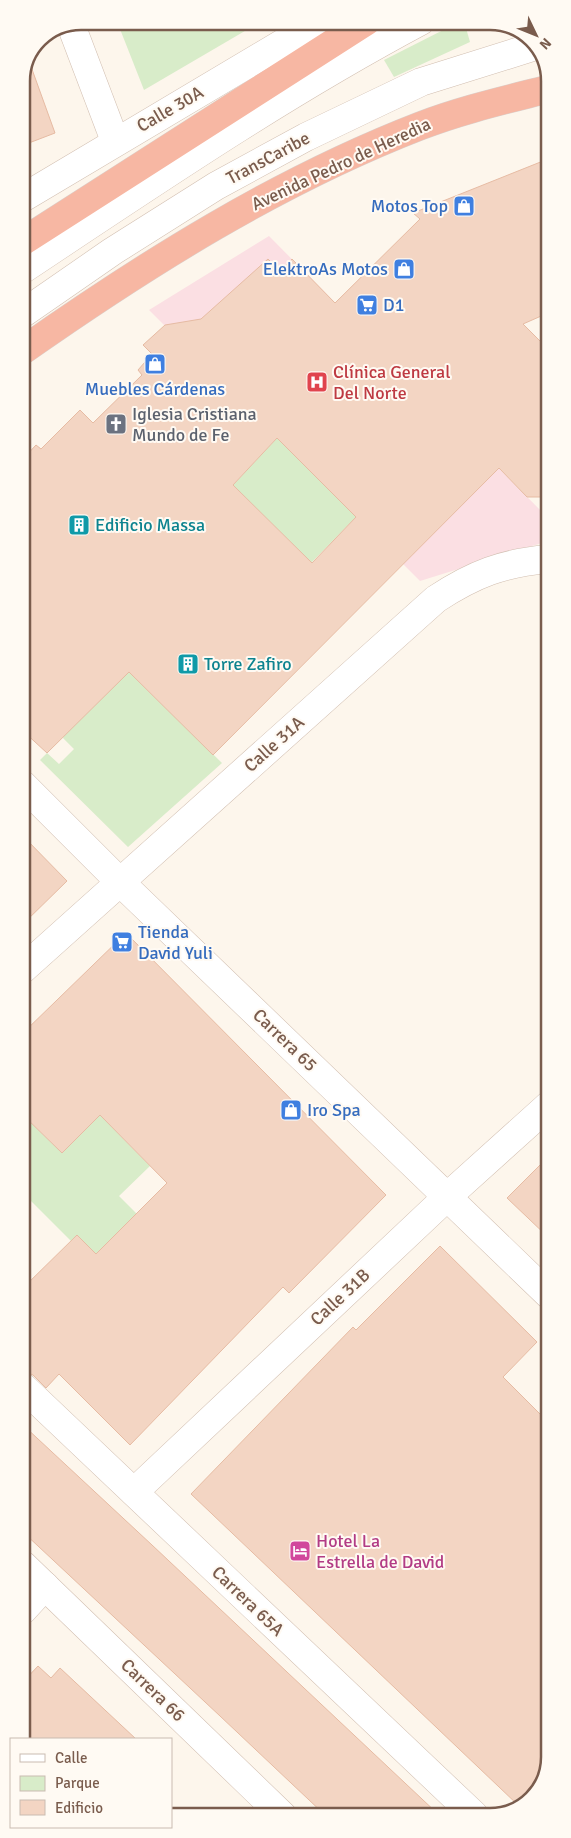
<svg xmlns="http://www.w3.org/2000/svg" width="571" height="1838" viewBox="0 0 571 1838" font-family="Signika,sans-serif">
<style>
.medical{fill:#fbdfe3}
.green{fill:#d8ecc9}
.building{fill:#f3d5c3;stroke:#e6bba3;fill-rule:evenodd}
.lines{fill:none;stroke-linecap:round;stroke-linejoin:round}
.minor-casing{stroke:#d1beb0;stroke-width:29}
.highway-casing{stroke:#dad1cd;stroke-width:29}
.minor{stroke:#fff;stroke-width:28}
.highway{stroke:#f7b7a3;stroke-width:28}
.labels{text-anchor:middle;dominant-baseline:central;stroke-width:4;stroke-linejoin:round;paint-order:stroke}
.street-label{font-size:18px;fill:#7a5c4d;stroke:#fffaf3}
.shop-label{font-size:18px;fill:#366cbe;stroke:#fffaf3;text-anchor:start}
.health-label{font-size:18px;fill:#be3a42;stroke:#fffaf3;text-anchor:start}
.worship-label{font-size:18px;fill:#5b616d;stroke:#fffaf3;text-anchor:start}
.culture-label{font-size:18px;fill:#0d838f;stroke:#fffaf3;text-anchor:start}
.hotel-label{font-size:18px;fill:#b23c85;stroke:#fffaf3;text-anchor:start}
.rim{fill:none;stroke:#7a5c4d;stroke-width:2.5}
</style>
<rect width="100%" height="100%" fill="#fdf6ec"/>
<polygon class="medical" points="269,236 548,518 548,541 420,581 149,310"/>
<g class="green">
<polygon points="126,21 262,21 144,90 118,24"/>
<polygon points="461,21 464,21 470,42 394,77 384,60"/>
<polygon points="277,438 356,517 311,563 233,485"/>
<polygon points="97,641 222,763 128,847 40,760 47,753 59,764 74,749 63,738"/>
<polygon points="100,1115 150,1166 119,1196 137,1214 96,1254 77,1236 71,1241 23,1193 23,1119 25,1117 62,1153"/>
</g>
<g class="building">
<polygon points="29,61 55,133 21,146 21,77"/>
<path d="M 548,159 L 548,313 L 523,324 L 548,349 L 548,497 L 527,497 L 499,468 L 213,755 L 129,672 L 47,753 L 22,730 L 22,460 L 36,445 L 41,449 L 80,410 L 93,423 L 142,375 L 138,370 L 152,354 L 143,345 L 165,325 L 201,319 L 268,259 L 280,271 L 292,259 L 335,303 L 420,219 L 413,213 ZM 277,438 L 356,517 L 312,563 L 233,485 Z"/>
<polygon points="22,835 67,881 22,925"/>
<polygon points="126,933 386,1195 289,1293 283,1287 130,1445 59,1374 46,1388 33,1375 23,1371 23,1288 77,1235 96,1254 167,1183 100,1115 62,1153 22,1114 22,1034"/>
<polygon points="549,1156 549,1238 507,1198"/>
<polygon points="440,1246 537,1342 503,1377 549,1423 550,1757 537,1794 519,1806 191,1494 353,1327 356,1330"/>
<polygon points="23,1425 152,1545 439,1815 326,1816 220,1716 23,1532"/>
<polygon points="38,1666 51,1678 60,1668 136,1739 23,1739 23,1682"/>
</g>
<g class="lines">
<g class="minor-casing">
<g id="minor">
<polyline points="71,25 115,141"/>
<polyline points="21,199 320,21"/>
<path d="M 22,270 C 153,183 282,95 421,21"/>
<polyline points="22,314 113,251 216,186 306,137 421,82 536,46"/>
<polyline points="22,784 119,881 549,1295"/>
<path d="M 22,970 L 436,599 C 474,574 503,563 548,559"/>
<polyline points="23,1387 474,1815"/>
<polyline points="134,1492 448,1196 549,1105"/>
<polyline points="23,1565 283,1816"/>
<polyline points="23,1610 45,1586"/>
</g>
</g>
<g class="highway-casing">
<g id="highway">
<polyline points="22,242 367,21"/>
<path d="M 22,351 C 146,264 278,181 420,126 C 461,110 505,100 548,89"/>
</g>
</g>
<use href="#minor" class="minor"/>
<use href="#highway" class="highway"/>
</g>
<defs>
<g id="shop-square" transform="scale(1.125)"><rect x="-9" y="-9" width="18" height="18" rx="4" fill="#3f7fe0" stroke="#fffaf3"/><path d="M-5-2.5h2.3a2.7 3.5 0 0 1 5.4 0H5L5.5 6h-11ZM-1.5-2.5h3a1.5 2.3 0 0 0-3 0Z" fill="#fff"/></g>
<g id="supermarket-square" transform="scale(1.125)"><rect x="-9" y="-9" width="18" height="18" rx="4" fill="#3f7fe0" stroke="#fffaf3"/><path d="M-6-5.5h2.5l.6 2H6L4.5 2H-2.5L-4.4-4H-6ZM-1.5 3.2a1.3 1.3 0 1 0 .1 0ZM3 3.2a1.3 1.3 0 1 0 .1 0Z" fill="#fff"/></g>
<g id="hospital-square" transform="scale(1.125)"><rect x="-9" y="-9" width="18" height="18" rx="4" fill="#e0444e" stroke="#fffaf3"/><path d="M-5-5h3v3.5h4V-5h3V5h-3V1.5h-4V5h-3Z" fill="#fff"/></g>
<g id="church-square" transform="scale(1.125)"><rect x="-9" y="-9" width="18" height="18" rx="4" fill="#6b7280" stroke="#fffaf3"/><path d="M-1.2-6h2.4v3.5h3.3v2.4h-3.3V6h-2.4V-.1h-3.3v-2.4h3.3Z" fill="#fff"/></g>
<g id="building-square" transform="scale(1.125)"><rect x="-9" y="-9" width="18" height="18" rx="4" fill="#0f9aa8" stroke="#fffaf3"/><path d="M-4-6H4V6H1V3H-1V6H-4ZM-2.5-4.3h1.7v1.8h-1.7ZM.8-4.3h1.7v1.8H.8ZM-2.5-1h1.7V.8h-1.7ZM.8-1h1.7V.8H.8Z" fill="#fff"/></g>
<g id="hotel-square" transform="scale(1.125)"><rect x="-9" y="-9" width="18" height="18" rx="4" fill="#d1479c" stroke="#fffaf3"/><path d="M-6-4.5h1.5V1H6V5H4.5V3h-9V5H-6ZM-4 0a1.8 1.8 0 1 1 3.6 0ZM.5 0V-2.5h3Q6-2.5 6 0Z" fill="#fff"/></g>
</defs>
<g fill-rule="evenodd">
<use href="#shop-square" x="464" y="206"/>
<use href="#shop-square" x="404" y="269"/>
<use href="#supermarket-square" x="367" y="305"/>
<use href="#shop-square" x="155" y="364"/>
<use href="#hospital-square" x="317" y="382"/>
<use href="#church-square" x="116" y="424"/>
<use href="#building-square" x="79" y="525"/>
<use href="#building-square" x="188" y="664"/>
<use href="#supermarket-square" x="122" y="942"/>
<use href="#shop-square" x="291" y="1110"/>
<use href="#hotel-square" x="300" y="1551"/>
</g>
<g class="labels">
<g class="street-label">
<text transform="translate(170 109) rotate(-30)">Calle 30A</text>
<text transform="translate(268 158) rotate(-28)">TransCaribe</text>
<text transform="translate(341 164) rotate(-25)">Avenida Pedro de Heredia</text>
<text transform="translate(274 744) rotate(-42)">Calle 31A</text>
<text transform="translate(285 1040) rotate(44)">Carrera 65</text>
<text transform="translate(340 1297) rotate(-43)">Calle 31B</text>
<text transform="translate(248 1601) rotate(44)">Carrera 65A</text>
<text transform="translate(153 1690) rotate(44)">Carrera 66</text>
</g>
<g class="shop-label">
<text x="448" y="206" text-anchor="end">Motos Top</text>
<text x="388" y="269" text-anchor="end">ElektroAs Motos</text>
<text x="383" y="305">D1</text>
<text x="155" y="389" text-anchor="middle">Muebles Cárdenas</text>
<text x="138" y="932">Tienda<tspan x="138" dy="21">David Yuli</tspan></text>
<text x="307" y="1110">Iro Spa</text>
</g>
<g class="health-label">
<text x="333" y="372">Clínica General<tspan x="333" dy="21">Del Norte</tspan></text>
</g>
<g class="worship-label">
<text x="132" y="414">Iglesia Cristiana<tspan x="132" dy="21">Mundo de Fe</tspan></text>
</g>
<g class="culture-label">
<text x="95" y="525">Edificio Massa</text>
<text x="204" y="664">Torre Zafiro</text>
</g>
<g class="hotel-label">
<text x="316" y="1541">Hotel La<tspan x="316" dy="21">Estrella de David</tspan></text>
</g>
</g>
<path d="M0 0H571V1838H0ZM81 30H490A51 51 0 0 1 541 81V1757A51 51 0 0 1 490 1808H81A51 51 0 0 1 30 1757V81A51 51 0 0 1 81 30Z" fill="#fffaf3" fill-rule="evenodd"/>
<path class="rim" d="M81 30H490A51 51 0 0 1 541 81V1757A51 51 0 0 1 490 1808H81A51 51 0 0 1 30 1757V81A51 51 0 0 1 81 30Z"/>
<rect x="10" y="1738" width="162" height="90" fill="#fffaf3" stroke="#cabbb1"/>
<rect x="20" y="1754" width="25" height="8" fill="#ffffff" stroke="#cabbb1"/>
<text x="55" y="1763" font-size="15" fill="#7a5c4d">Calle</text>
<rect x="20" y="1776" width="25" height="15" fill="#d8ecc9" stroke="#cabbb1"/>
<text x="55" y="1788" font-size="15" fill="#7a5c4d">Parque</text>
<rect x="20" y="1800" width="25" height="15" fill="#f3d5c3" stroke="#cabbb1"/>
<text x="55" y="1813" font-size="15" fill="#7a5c4d">Edificio</text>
<g transform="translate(536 35) rotate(133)" stroke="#fffaf3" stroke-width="4" paint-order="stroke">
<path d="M0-4L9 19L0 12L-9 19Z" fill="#7a5c4d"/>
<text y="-8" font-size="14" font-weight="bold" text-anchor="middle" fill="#7a5c4d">N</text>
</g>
</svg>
